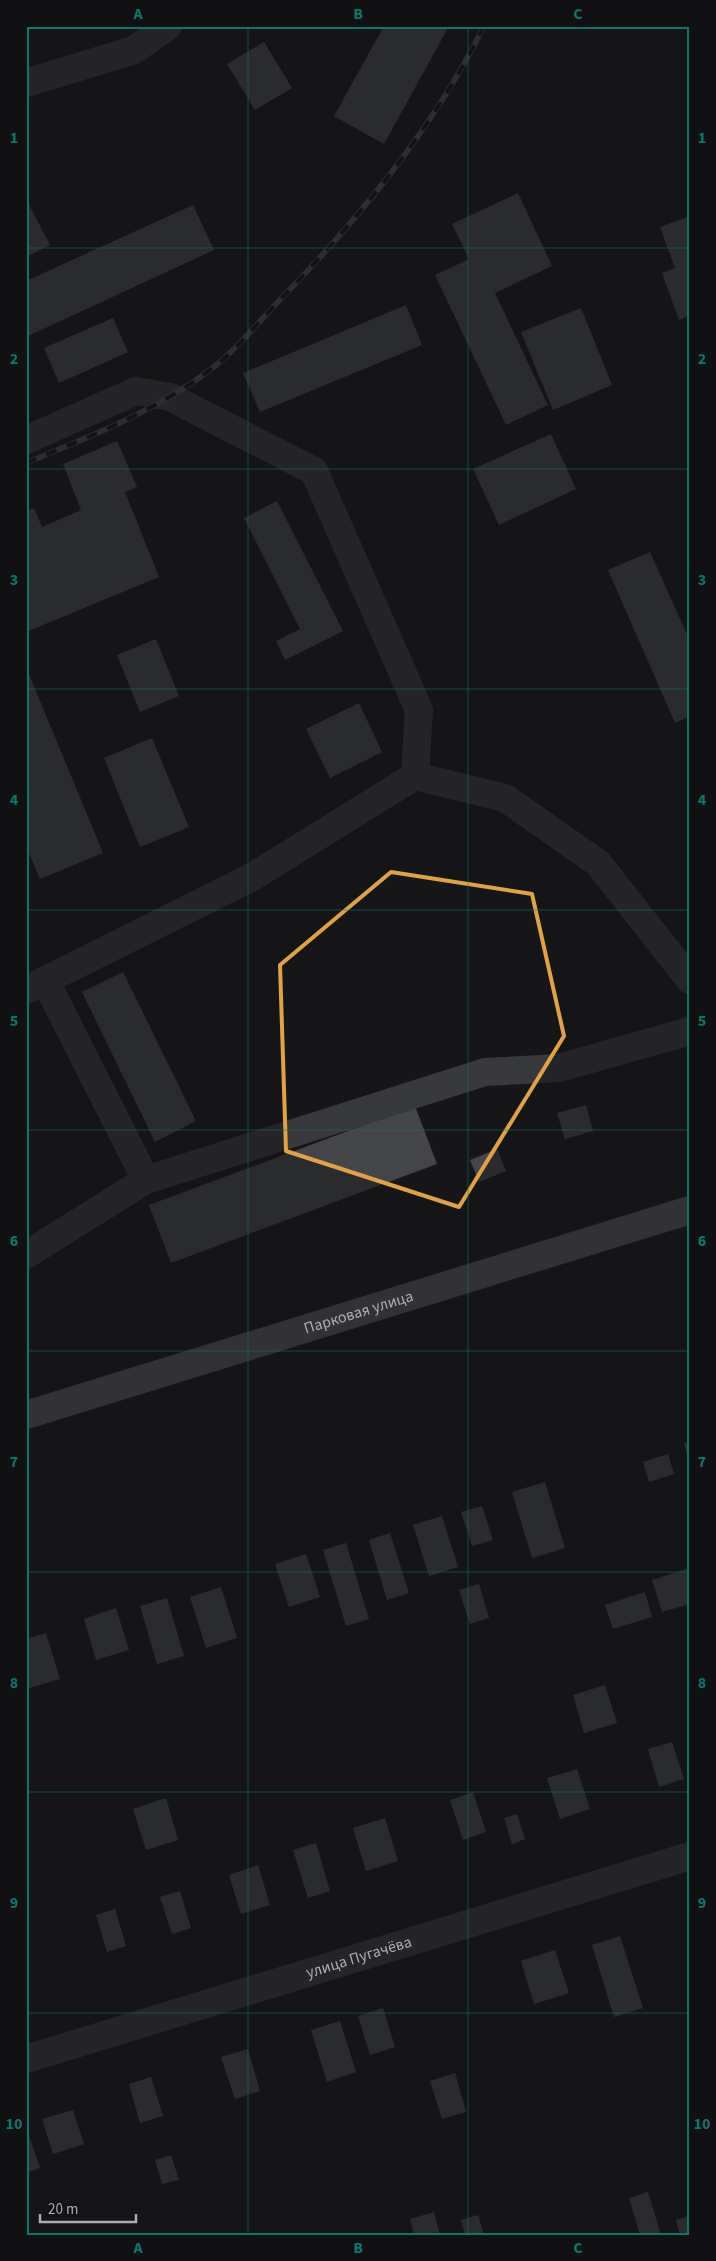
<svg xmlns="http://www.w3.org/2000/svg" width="716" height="2261" viewBox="0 0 716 2261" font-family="'Source Sans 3',sans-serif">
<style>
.building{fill:#434548}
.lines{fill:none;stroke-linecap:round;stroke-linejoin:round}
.minor{stroke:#38393d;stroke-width:28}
.major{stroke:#54565b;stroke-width:28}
.rail-casing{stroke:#4b4d52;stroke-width:5.5}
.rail{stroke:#111113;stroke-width:4;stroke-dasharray:11;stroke-linecap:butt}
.marked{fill:none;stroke:#e2a244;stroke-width:4;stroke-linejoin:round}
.grid{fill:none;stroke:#0f766e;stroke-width:1;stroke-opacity:0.55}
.labels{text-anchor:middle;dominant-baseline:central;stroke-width:4.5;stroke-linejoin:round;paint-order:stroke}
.street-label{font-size:16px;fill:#aaafb7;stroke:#111113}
.neatline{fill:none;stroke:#0f766e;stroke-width:2}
.grid-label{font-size:16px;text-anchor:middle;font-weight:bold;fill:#0f766e}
</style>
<rect width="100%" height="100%" fill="#161618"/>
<g class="building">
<polygon points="384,26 449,26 384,144 334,116"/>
<polygon points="264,42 292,88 255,110 227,64"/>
<polygon points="518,193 552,266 495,293 548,405 506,425 435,275 469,259 452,224"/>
<polygon points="26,199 50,245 26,257"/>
<polygon points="193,205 214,250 26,337 26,281"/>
<polygon points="690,216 690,315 679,320 662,273 675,268 660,227"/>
<polygon points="406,305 422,345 260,412 243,373"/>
<polygon points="581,308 612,385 553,410 521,332"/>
<polygon points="113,318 128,352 59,383 44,348"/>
<polygon points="551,434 576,489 499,525 473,469"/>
<polygon points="117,441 137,487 125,492 159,577 26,632 26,511 34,508 42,527 81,510 63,464"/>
<polygon points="277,501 343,631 285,660 276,641 300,629 244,518"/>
<polygon points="650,552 690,641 690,716 675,723 608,570"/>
<polygon points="156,639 179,696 140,712 117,655"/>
<polygon points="26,667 103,853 40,879 26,846"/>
<polygon points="359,703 382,752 330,778 306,729"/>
<polygon points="152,738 189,827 140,847 104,758"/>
<polygon points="123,972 196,1121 155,1142 82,992"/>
<polygon points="586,1105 593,1131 565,1139 557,1113"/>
<polygon points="415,1106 437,1164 171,1263 149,1205"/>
<polygon points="497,1149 506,1171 479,1182 470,1160"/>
<polygon points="690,1442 690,1463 689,1463 684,1443"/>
<polygon points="668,1454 674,1474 649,1482 643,1462"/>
<polygon points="545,1482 565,1548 532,1558 512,1492"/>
<polygon points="482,1506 493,1540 472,1546 461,1512"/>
<polygon points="442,1516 458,1567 429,1576 413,1525"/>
<polygon points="390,1533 409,1593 387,1600 369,1540"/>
<polygon points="346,1543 369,1619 346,1626 323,1550"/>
<polygon points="306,1554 320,1597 289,1607 275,1564"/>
<polygon points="690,1568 690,1604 662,1612 652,1580"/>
<polygon points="479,1584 489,1618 470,1624 459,1590"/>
<polygon points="221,1587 237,1638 206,1648 190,1597"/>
<polygon points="645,1592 652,1617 613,1629 605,1605"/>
<polygon points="167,1598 184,1656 157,1664 140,1606"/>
<polygon points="116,1608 129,1650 96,1660 84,1619"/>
<polygon points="46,1633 60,1679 26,1689 26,1639"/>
<polygon points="605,1685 617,1723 584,1733 573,1695"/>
<polygon points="672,1742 684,1779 659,1787 648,1749"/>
<polygon points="577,1769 590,1809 560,1819 547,1778"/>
<polygon points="473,1792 486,1832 463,1840 450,1800"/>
<polygon points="166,1798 178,1840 146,1850 133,1809"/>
<polygon points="517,1814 525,1839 512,1844 504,1818"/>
<polygon points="385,1818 398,1861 366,1871 353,1828"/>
<polygon points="316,1843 330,1891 308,1898 293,1850"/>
<polygon points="258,1865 270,1905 241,1914 229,1875"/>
<polygon points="180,1891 191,1928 172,1934 160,1897"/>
<polygon points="115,1909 126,1946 107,1952 96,1915"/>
<polygon points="620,1936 643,2008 614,2017 592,1945"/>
<polygon points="555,1950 569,1993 534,2004 521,1961"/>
<polygon points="383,2008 395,2047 370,2055 358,2016"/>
<polygon points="340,2021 356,2072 327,2082 311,2030"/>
<polygon points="248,2049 260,2091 235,2099 221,2057"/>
<polygon points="455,2073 466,2112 442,2119 430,2081"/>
<polygon points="151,2077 163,2116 140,2123 129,2084"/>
<polygon points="73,2110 84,2144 53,2154 42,2119"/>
<polygon points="26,2127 40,2168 26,2173"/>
<polygon points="171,2155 179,2180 162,2184 155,2160"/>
<polygon points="648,2192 661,2235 640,2235 629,2198"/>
<polygon points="434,2212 440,2235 414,2235 410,2219"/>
<polygon points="478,2215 484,2235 465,2235 461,2220"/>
<polygon points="690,2216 690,2235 680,2235 676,2220"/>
</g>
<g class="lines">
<g class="minor">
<polyline points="26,83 134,50 168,26"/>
<polyline points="26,440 136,391 170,397 314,471 419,710 415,776"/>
<polyline points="45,980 146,1180"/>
<polyline points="26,990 252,877 415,776 505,798 598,863 690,980"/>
<polyline points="26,1255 146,1180 485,1072 559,1068 690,1031"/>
<path id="s1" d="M 26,2059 L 690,1856"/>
</g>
<path class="major" id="s2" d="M 26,1415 L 690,1210"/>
<g class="rail-casing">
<path id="rail" d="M 26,463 C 91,436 157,411 214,367 C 236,350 255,326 275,305 C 356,222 432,131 484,26"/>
</g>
<use href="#rail" class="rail"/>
</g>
<path d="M0 0H716V2261H0ZM 391,872 L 532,894 L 564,1036 L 459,1207 L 286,1151 L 280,965 Z" fill="#161618" fill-opacity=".55" fill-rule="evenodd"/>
<path class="marked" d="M 391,872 L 532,894 L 564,1036 L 459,1207 L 286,1151 L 280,965 Z"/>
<path class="grid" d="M 248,26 L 248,2235M 468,26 L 468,2235M 26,248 L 690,248M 26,469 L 690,469M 26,689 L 690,689M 26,910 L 690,910M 26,1130 L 690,1130M 26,1351 L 690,1351M 26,1572 L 690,1572M 26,1792 L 690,1792M 26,2013 L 690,2013"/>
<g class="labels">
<g class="street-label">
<text stroke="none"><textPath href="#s2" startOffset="348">Парковая улица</textPath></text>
<text stroke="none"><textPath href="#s1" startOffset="348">улица Пугачёва</textPath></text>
</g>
</g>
<rect width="716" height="2261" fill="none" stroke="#111113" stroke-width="55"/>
<path d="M40 2214v8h96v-8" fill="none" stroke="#aaafb7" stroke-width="2.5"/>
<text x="48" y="2214" font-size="15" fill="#aaafb7" stroke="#111113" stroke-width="4" paint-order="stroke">20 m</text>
<rect x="28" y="28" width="660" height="2206" class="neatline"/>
<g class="grid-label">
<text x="138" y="19">A</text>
<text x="358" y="19">B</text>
<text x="578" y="19">C</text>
<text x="14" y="143">1</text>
<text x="702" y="143">1</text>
<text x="14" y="364">2</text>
<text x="702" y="364">2</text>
<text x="14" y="585">3</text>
<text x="702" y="585">3</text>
<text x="14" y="805">4</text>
<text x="702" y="805">4</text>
<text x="14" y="1026">5</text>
<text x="702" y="1026">5</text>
<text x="14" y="1246">6</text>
<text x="702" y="1246">6</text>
<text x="14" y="1467">7</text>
<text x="702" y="1467">7</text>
<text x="14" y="1688">8</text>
<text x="702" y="1688">8</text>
<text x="14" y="1908">9</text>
<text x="702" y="1908">9</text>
<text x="14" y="2129">10</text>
<text x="702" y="2129">10</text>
<text x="138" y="2253">A</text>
<text x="358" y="2253">B</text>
<text x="578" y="2253">C</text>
</g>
</svg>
